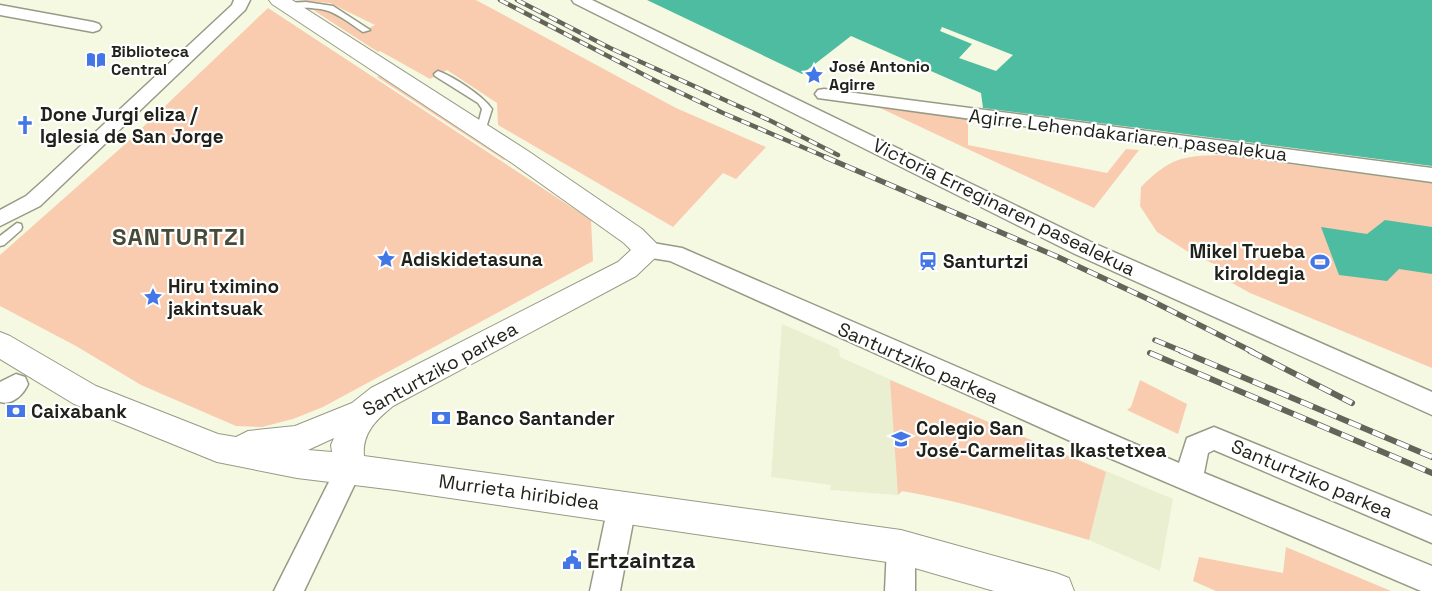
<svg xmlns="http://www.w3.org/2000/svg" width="1432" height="591" viewBox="0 0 1432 591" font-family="'Space Grotesk',sans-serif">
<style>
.built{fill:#ebefd1}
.green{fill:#f9ccb0}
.water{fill:#4ebca0}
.pier{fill:#f6f9e2}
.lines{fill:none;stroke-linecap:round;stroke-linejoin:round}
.lane-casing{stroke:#979a85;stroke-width:3}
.street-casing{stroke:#979a85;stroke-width:3}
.secondary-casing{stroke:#979a85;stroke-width:2}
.lane{fill:#fff;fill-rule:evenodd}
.street{fill:#fff;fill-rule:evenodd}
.secondary{fill:#fff;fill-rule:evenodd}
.rail-far2-casing{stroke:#636558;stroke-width:4.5}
.rail-far1-casing{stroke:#636558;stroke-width:5.5}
.rail-casing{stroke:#636558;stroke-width:6}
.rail-far2{stroke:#fff;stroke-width:3;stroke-dasharray:9;stroke-linecap:butt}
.rail-far1{stroke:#fff;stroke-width:4;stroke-dasharray:11;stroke-linecap:butt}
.rail{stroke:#fff;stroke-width:4.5;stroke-dasharray:13;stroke-linecap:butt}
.labels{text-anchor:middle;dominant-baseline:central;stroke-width:4.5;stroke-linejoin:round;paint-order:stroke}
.far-poi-label{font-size:16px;font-weight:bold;fill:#21221a;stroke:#fff;text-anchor:start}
.poi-label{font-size:19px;font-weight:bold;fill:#21221a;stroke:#fff;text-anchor:start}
.street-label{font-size:19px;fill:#21221a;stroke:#fff}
.near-poi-label{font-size:22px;font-weight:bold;fill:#21221a;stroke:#fff;text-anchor:start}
.district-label{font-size:24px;font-weight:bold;letter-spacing:1px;fill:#484a38;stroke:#fff}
</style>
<rect width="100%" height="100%" fill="#f6f9e2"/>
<polygon class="built" points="782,324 839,349 840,357 950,406 1173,499 1160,571 1089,540 979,508 932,496 902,491 898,495 830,490 831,485 771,477"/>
<g class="green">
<polygon points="295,0 476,0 676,108 766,147 736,179 723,173 673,227 498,125 497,103 447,70 430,79 380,51 378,52 310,8 327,10 361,32 375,25 330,3"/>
<polygon points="268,8 591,220 593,261 323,407 293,419 262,427 236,426 141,385 76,346 0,306 0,255 123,146"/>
<polygon points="380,76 507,158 504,160 377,77"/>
<polygon points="880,108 968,119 968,145 1107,173 1126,149 1139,150 1094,208"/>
<path d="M 1221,155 L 1432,183 L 1432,368 L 1250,293 L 1225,279 L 1227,270 L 1190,253 L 1157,232 L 1140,206 L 1141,187 C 1170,158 1181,156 1221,155 Z"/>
<path d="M 890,380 L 1106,472 L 1089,540 C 1027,521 965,502 902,491 L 898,495 Z"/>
<polygon points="1140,380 1187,404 1178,434 1127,410 1131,407"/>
<polygon points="1286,547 1391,591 1216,591 1193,581 1199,557 1283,573"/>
</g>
<g class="water">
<polygon points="647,0 1432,0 1432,166 983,108 981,93 851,36 802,74"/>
<polygon points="1385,220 1432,227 1432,274 1399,269 1387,281 1339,275 1321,227 1367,234"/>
</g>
<polygon class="pier" points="942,27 1013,55 996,71 959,58 972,44 940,31"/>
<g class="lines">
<g class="lane-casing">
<g id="lane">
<path d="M 306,2 L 333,6 L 370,30 L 363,32 C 352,25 338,13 325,10 C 315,7 286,8 282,5 L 286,3 Z"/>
<path d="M 438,71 C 454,77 482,95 492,109 L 484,134 L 478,134 L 476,132 L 482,109 L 478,103 L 435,76 L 434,74 Z"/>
<polygon points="17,223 21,224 22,227 21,230 4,245 0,246 0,236"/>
</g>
</g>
<g class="street-casing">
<g id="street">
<polygon points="234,0 250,0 245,10 40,206 0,226 0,210 26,196 45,179 232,5"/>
<polygon points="572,0 592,0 1091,242 1432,392 1432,415 1075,254 574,3"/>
<polygon points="0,5 93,22 99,24 101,27 99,30 93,32 0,15"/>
<polygon points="824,89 1432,168 1432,182 818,98 815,94 818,90"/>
<polygon points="647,242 682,248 1179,463 1187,438 1214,427 1432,516 1432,543 1214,450 1208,453 1204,473 1432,566 1432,591 1421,591 1086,448 670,261 639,256 636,250 639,244"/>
<path d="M 16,374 L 25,377 L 28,384 C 24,394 12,406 0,402 L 0,382 Z"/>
<polygon points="349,457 358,460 362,469 304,591 274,591 340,460"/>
<polygon points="622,493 632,497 636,506 620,591 590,591 608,506 612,497"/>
<polygon points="901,533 911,537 915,547 915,591 885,591 887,547 891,537"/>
</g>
</g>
<g class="secondary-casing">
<path id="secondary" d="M 269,0 L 292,0 L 528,151 L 642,229 L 656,243 L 660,250 L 656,257 L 636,276 L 393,406 C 376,420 362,433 364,456 L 901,530 L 1056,573 L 1069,578 L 1074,591 L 994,591 L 901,564 L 395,490 L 297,478 L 217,462 L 74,404 L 0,359 L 0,332 L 10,336 L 96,386 L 218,434 L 236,437 L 248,431 L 295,426 L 352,403 L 371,388 L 618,262 L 631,250 L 624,243 L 512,163 L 272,4 ZM 334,438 L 331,445 L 332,452 L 308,450 Z"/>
</g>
<use href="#lane" class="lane"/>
<use href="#street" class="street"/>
<use href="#secondary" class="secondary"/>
<g class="rail-far2-casing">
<g id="rail-far2">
<polyline points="500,0 656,81 723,113 828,158"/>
<polyline points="517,0 610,48 771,121 838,155"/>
</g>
</g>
<g class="rail-far1-casing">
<g id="rail-far1">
<polyline points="825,157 1058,257 1150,300 1253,352"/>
<polyline points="1155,340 1184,352"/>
</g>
</g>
<g class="rail-casing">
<g id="rail">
<polyline points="1181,351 1432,457"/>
<polyline points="1250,351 1352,403"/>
<polyline points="1150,353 1432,473"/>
</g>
</g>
<use href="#rail-far2" class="rail-far2"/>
<use href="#rail-far1" class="rail-far1"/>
<use href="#rail" class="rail"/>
</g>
<defs>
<g id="library-bare" transform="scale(1.5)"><path d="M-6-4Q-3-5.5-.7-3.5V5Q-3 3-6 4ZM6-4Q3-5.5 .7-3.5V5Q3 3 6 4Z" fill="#4376e7" stroke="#fff" stroke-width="2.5" paint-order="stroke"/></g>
<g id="sight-bare" transform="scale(1.5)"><path d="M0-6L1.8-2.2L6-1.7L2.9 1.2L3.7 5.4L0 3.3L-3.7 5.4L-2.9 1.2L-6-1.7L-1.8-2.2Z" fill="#4376e7" stroke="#fff" stroke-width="2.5" paint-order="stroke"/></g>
<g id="church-bare" transform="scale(1.5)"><path d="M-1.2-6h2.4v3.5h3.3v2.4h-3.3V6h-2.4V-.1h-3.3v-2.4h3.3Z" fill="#4376e7" stroke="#fff" stroke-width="2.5" paint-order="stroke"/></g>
<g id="station-bare" transform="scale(1.5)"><path d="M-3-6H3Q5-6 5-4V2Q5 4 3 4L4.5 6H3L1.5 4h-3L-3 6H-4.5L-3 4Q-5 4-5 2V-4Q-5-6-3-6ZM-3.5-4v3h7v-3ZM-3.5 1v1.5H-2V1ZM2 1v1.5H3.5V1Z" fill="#4376e7" stroke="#fff" stroke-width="2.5" paint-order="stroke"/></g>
<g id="stadium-bare" transform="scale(1.5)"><path d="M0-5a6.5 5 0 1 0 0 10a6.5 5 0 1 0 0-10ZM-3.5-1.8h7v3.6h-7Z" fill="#4376e7" stroke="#fff" stroke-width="2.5" paint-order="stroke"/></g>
<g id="bank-bare" transform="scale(1.5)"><path d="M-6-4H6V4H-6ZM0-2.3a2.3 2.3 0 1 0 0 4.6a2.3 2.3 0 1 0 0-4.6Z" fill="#4376e7" stroke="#fff" stroke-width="2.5" paint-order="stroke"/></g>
<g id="school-bare" transform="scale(1.5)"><path d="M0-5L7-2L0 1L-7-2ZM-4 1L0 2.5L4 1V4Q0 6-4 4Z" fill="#4376e7" stroke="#fff" stroke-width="2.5" paint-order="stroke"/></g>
<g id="civic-bare" transform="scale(1.5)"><path d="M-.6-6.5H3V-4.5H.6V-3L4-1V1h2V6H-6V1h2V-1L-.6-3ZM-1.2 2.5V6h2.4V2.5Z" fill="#4376e7" stroke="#fff" stroke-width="2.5" paint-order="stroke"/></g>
</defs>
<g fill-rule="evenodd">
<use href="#library-bare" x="96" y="60"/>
<use href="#sight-bare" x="814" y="75"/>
<use href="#church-bare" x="25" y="125"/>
<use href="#sight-bare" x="386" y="259"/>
<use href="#station-bare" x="928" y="261"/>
<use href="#stadium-bare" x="1320" y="262"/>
<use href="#sight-bare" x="153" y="297"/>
<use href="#bank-bare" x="16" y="411"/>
<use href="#bank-bare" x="441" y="418"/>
<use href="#school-bare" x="901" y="439"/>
<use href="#civic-bare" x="572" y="560"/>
</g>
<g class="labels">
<g class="far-poi-label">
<text x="111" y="51">Biblioteca<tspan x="111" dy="18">Central</tspan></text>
<text x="829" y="66">José Antonio<tspan x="829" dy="18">Agirre</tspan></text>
</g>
<g class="poi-label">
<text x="40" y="114">Done Jurgi eliza /<tspan x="40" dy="22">Iglesia de San Jorge</tspan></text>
<text x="1305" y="251" text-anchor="end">Mikel Trueba<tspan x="1305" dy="22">kiroldegia</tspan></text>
<text x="401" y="259">Adiskidetasuna</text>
<text x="943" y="261">Santurtzi</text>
<text x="168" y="286">Hiru tximino<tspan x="168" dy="22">jakintsuak</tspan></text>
<text x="31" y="411">Caixabank</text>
<text x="456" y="418">Banco Santander</text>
<text x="916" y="428">Colegio San<tspan x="916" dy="22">José-Carmelitas Ikastetxea</tspan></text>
</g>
<g class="street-label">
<text transform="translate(1128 135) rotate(7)">Agirre Lehendakariaren pasealekua</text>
<text transform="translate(1004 207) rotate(26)">Victoria Erreginaren pasealekua</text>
<text transform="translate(918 363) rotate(24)">Santurtziko parkea</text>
<text transform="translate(440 369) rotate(-29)">Santurtziko parkea</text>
<text transform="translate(1312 479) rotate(23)">Santurtziko parkea</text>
<text transform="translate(519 492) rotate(8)">Murrieta hiribidea</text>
</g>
<g class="near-poi-label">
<text x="587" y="560">Ertzaintza</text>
</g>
<g class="district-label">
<text x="179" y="236">SANTURTZI</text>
</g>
</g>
</svg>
